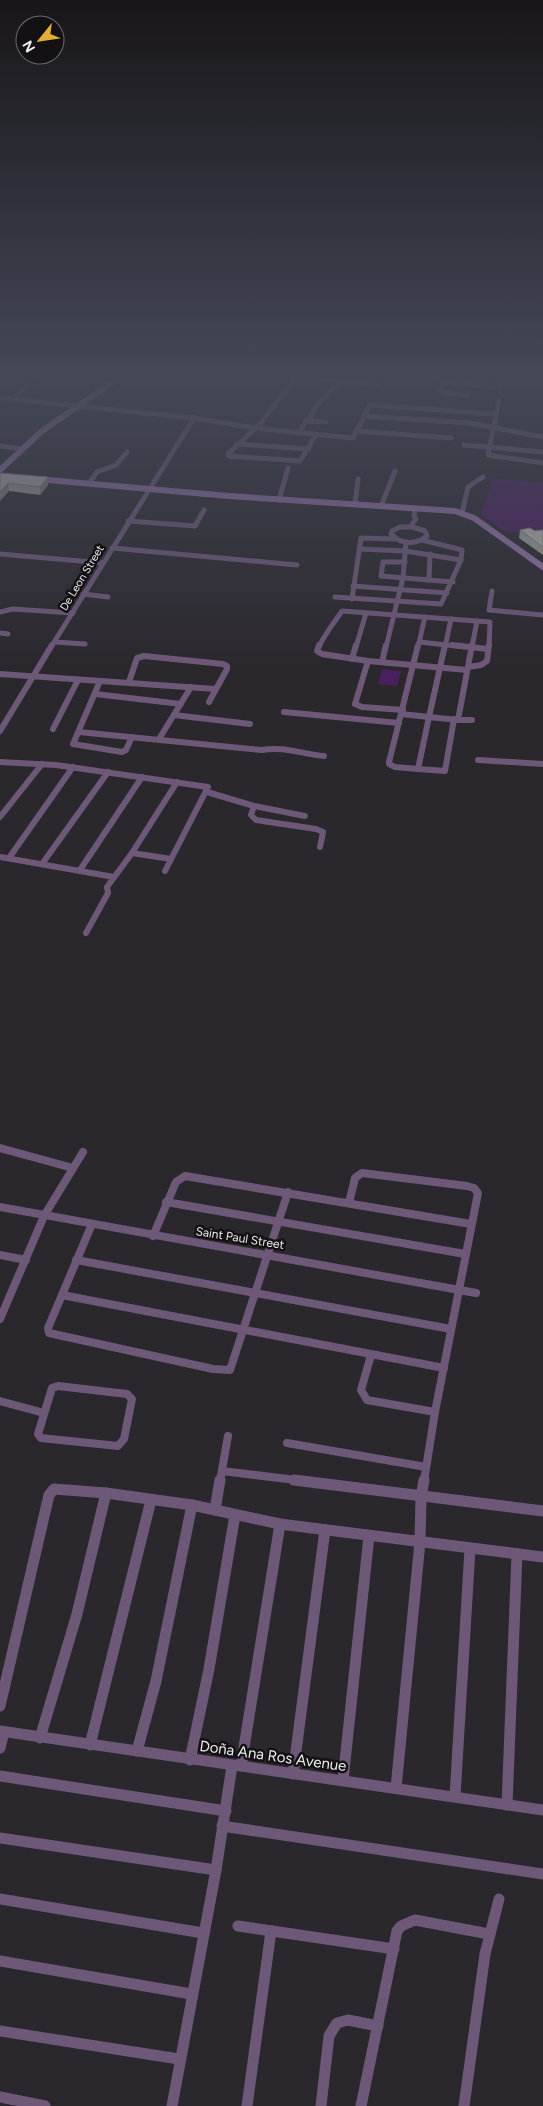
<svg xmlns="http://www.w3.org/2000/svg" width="543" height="2106" viewBox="0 0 543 2106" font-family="Figtree,sans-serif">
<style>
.green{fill:#4a1f5d}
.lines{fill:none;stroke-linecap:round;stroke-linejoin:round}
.minor-far3{stroke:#6e5878;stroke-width:5}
.minor-far2{stroke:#6e5878;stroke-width:6}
.minor-far1{stroke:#6e5878;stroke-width:8}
.minor{stroke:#6e5878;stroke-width:11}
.secondary{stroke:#9472a5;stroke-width:6}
.wall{fill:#a4a19c}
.shaded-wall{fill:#86837f}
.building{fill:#bfbbb5;stroke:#86837f}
.labels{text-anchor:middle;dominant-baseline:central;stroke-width:5;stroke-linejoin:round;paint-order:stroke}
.far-street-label{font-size:11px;fill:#efedf0;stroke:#131113}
.street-label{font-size:12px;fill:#efedf0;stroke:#131113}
.near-street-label{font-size:15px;fill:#efedf0;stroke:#131113}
</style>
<rect width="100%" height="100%" fill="#2b282d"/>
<g class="green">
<polygon points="299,373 397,373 389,385"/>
<polygon points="493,478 543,483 543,535 504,531 481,515"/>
<polygon points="382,669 401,671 397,686 378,684"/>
</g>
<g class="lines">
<g class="minor-far3">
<polyline points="284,373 378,386"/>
<polyline points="435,373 434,378 443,382 500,387"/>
<polyline points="443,382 439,392 468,396"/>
<polyline points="0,398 194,418 254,428 353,438 370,405 495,414"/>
<polyline points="13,399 40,373"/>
<polyline points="499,400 488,455 543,463"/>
<polyline points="266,416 298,375"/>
<polyline points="364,416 469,423 543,437"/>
<polyline points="309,419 317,405 340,381"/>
<polyline points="263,421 228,454 229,456 300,461 316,435"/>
<polyline points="356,431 451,438"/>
<polyline points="299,433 306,421 326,422"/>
<polyline points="237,444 309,449"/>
<polyline points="464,445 543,452"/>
<polyline points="0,446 21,449"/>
<polyline points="89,483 97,472 116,465 127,452"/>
<polyline points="279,500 288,468"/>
<polyline points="355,504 358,479"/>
<polyline points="381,506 395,471"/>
<polyline points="462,513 468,487 483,477"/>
<polyline points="128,521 195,526 204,510"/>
<polyline points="412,524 416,519 414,516 415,508"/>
<path d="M 400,527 L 412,527 L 425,531 L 427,536 C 416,545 401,545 391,534 L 392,531 Z"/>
<polyline points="112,548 297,565"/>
<polyline points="359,549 405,551 461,560"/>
<polyline points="0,554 103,563"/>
<polyline points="405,562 383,562 381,576 453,582"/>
<polyline points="429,580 430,554"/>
<polyline points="353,586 447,593"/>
<polyline points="492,591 489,610 543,615"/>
<polyline points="83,594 108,597"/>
<polyline points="335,597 441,604 461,560 462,550 422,540"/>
<polyline points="352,599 361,538 395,539"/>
<polyline points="0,612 13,609 73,613"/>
<polyline points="0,633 8,634"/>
<polyline points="55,642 85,644"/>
<polyline points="420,642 465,647"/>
<polyline points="51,647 194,418"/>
<path d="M 319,647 C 325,633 334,623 342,611 L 490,622 L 489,647"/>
<polyline points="356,647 366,613"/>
<polyline points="386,647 403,578 406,542"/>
<polyline points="418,647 425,617"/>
<polyline points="445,647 451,619"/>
<polyline points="472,647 477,621"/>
</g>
<g class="minor-far2">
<polyline points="319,645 317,651 322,654 368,661 467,670"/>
<polyline points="418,645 389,762 389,764 395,767 418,769 429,717 458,720 472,645"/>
<polyline points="452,645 488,649"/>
<polyline points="352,659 356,645"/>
<polyline points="368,661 355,704 362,707 403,710"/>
<polyline points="382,662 386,645"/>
<polyline points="468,667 481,665 487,661 489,645"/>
<polyline points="0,674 215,689"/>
<polyline points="100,681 73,744 122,752 126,750 132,737"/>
<polyline points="129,682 137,658 144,656 223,664 227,666 227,669 209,702"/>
<polyline points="95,694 181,704"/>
<polyline points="284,712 399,723"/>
<polyline points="401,714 429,717 445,645"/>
<polyline points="174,715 250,724"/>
<polyline points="458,720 472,720"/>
<polyline points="53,729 78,680"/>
<polyline points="0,731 52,645"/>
<path d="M 79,732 L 262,750 C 282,746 303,754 324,756"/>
<polyline points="159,739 191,687"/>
<polyline points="478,760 543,764"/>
<polyline points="0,762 56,765 208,787 165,871"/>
<polyline points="418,769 445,771 454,719"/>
<polyline points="207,792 254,806 305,816"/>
<polyline points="254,806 251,815 256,820 316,829 323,832 320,847"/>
<polyline points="0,817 42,764"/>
<polyline points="132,853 171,859"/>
<polyline points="0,857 114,877"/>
<polyline points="9,858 73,767"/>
<polyline points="42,864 108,772"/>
<polyline points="80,870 142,777"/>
<polyline points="86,933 108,893 107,887 132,853 177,782"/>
</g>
<g class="minor-far1">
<polyline points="0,1148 73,1168"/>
<polyline points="166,1202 465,1254"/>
<polyline points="349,1203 355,1178 362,1173 467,1186 474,1188 478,1193 435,1412 424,1481"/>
<polyline points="0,1207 476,1293"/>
<polyline points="92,1224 48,1328 49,1333 213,1369 230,1370 288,1192"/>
<polyline points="153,1236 176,1182 185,1176 471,1224"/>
<polyline points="0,1255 26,1260"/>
<polyline points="76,1260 451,1329"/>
<polyline points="62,1295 444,1368"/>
<polyline points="0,1319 44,1216 83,1152"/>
<polyline points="371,1355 361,1390 367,1400 435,1412"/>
<polygon points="58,1386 127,1394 132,1399 124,1439 118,1446 41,1438 38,1434 52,1388"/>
<polyline points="0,1401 44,1413"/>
<polyline points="287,1443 426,1467"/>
<polyline points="222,1471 304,1481"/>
<polyline points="220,1481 228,1436"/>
</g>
<g class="minor">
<polyline points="294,1480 543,1511"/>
<polyline points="215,1510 220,1480"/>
<polyline points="0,1706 49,1495 54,1489 106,1493 192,1505 280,1524 543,1557"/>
<polyline points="0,1731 543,1810"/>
<polyline points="40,1738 77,1614 106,1493"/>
<polyline points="90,1745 151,1500"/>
<polyline points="0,1748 4,1732"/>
<polyline points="137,1751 156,1681 192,1505"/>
<polyline points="190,1760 209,1669 235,1515"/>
<polyline points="241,1766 280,1524"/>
<polyline points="293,1774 325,1530"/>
<polyline points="0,1776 226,1811"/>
<polyline points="343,1780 369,1536"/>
<polyline points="396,1788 420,1542 421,1497 424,1480"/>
<polyline points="455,1796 470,1549"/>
<polyline points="507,1805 517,1554"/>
<polyline points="222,1826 543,1874"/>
<polyline points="0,1838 216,1870"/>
<polyline points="0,1899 203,1933"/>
<polyline points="238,1926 394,1949"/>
<polyline points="0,1961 191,1994"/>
<polyline points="0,2031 179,2059"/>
<polyline points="0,2097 45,2106"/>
<polyline points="172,2106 216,1870 232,1766"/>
<polyline points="247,2106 271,1931"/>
<polyline points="321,2106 329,2036 337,2023 348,2020 378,2026"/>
<polyline points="361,2106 397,1931 401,1926 415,1920 489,1934"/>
<polyline points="464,2106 485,1954 499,1899"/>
</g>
<g class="secondary">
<polyline points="0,470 42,431 126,373"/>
<polyline points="36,479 229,496 455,511 474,518 543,567"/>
</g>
</g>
<g class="wall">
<polygon points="0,473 48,485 40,495 9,491"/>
<polygon points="520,530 535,531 543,530 543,555 519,538"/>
</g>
<g class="shaded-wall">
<polygon points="48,477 48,485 40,495 40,487"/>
<polygon points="8,483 9,491 0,501 0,492"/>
</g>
<g class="building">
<polygon points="0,473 48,477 40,487 8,483 0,492"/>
<polygon points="530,528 535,531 543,530 543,547 520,530"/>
</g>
<linearGradient id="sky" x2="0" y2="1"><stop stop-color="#181619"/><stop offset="0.56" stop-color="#444857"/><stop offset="1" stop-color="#444857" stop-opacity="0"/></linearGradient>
<rect width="543" height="668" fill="url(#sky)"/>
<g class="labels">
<g class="far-street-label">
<text transform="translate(82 578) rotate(-59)">De Leon Street</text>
</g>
<g class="street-label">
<text transform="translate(240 1238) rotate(9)">Saint Paul Street</text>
</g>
<g class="near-street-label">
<text transform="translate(273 1756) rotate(8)">Doña Ana Ros Avenue</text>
</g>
</g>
<g transform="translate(40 40) rotate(240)"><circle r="24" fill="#131113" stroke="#6b696b"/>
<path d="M0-4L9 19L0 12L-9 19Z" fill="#e1af34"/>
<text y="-8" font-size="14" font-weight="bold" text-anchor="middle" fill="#efedf0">N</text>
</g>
</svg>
